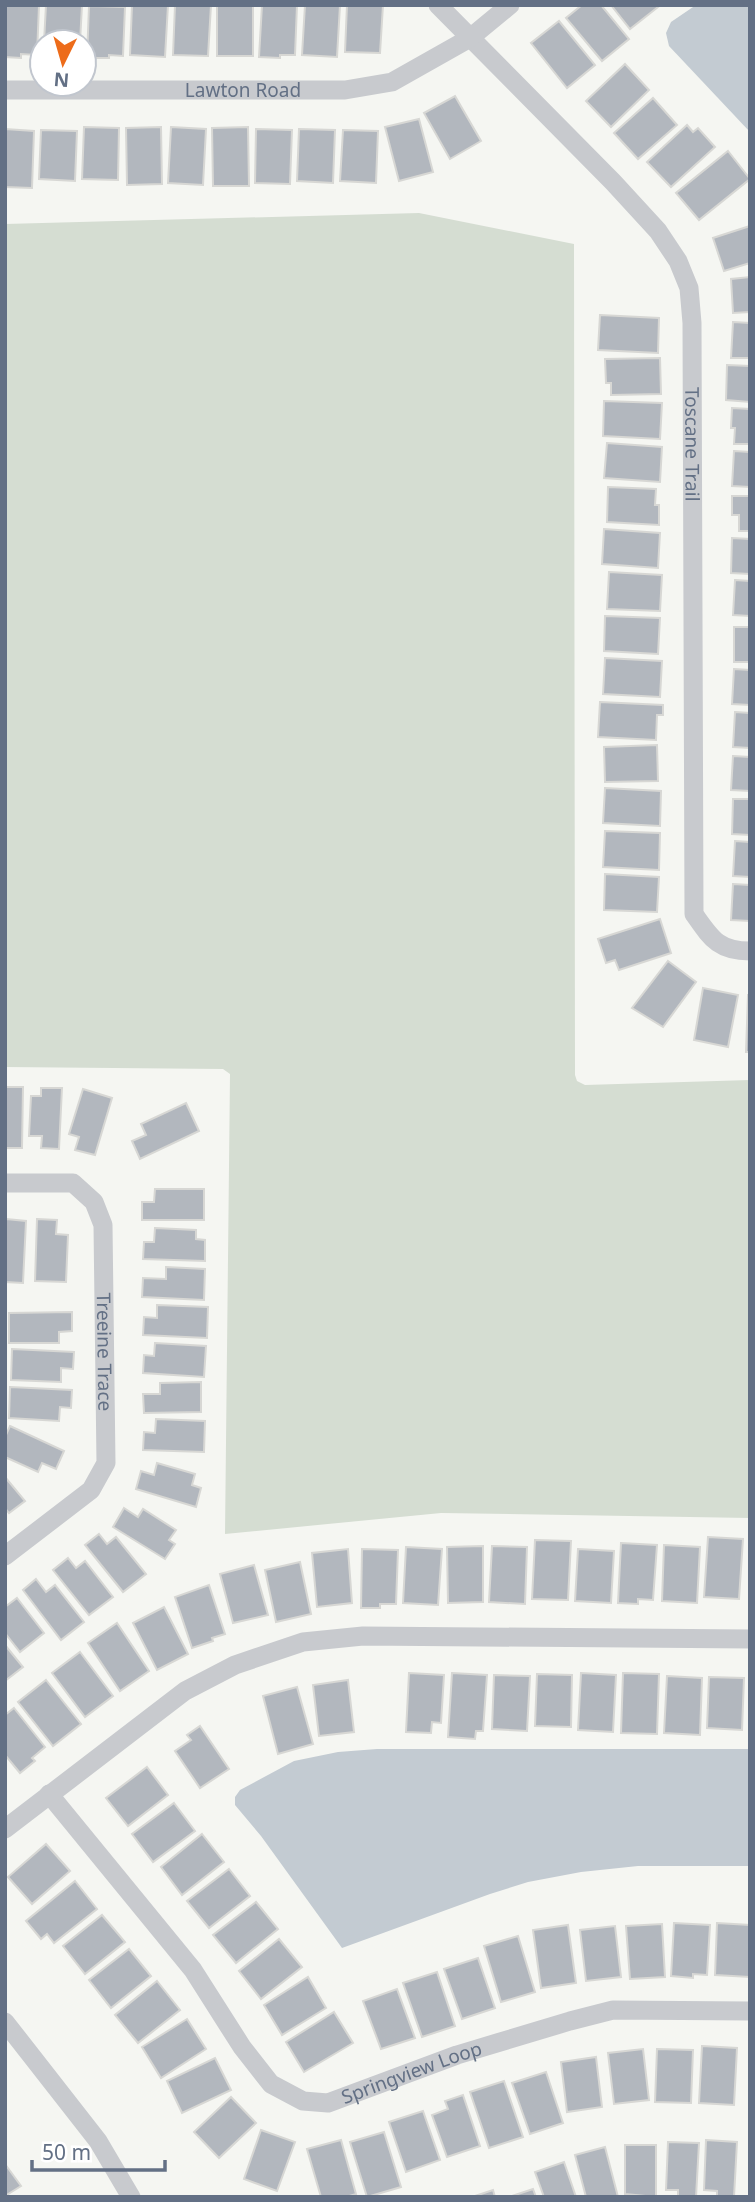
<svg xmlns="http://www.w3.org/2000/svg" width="755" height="2202" viewBox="0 0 755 2202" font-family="'Noto Sans',sans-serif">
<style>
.green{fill:#d5ddd2}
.water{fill:#c3cbd2}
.building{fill:#b2b7be;stroke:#d7d7d4;stroke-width:2}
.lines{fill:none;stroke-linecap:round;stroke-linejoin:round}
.minor{stroke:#c8cace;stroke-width:19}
.labels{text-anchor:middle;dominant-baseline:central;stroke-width:7;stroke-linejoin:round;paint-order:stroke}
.street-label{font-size:19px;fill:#637085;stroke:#fff}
</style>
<rect width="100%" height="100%" fill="#f5f6f2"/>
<polygon class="green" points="419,213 574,244 575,1075 577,1081 585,1085 750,1080 750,1518 441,1513 225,1534 230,1074 223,1069 5,1067 5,224"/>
<g class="water">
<polygon points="696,5 750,5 750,132 669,46 666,33 671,22"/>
<polygon points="377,1749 750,1749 750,1866 638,1866 581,1872 528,1882 490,1894 342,1948 261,1836 235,1805 235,1797 240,1790 294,1761 338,1752"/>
</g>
<g class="building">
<polygon points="5,5 39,5 37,55 21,54 21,58 5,57"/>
<polygon points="46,5 82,5 80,42 44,42"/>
<polygon points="132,5 168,5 165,57 130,55"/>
<polygon points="175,5 211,5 208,56 173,55"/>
<rect x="217" y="5" width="36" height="51"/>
<polygon points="262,5 297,5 295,55 280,55 280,58 259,57"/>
<polygon points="305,5 340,5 337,57 302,55"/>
<polygon points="347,5 383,5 380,53 345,52"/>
<polygon points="582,5 601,5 629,39 602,61 566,18"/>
<polygon points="611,5 657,5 658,7 630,29"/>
<polygon points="89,6 125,7 123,56 109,55 109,58 87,58"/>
<polygon points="559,21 595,65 567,88 531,43"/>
<polygon points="625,64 649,90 611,127 586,101"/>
<polygon points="455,96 481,141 450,159 424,113"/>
<polygon points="653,98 677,125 638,159 614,133"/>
<polygon points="419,119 433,172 399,181 385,127"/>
<polygon points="687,125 693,132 698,128 715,147 671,187 647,162"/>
<polygon points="84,127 119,128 118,180 82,179"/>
<polygon points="161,127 162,184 127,185 126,128"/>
<polygon points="171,127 206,129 203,185 168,183"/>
<polygon points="248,127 249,186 213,186 212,128"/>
<polygon points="5,129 34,131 32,188 5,187"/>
<polygon points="256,129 292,130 290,184 255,183"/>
<polygon points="299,129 335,130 333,183 297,181"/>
<polygon points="41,130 77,131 75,181 39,179"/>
<polygon points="343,130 378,131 376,183 340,181"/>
<polygon points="728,151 750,179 699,220 676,193"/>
<polygon points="750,226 750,263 724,271 713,238"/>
<polygon points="750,277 750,312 733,313 731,279"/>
<polygon points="600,315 659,318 658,353 598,350"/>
<polygon points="733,322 750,323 750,358 731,358"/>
<polygon points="660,358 661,394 611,395 611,383 606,383 605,359"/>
<polygon points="727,365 750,366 750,402 726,400"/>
<polygon points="604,401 662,403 660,439 603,436"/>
<polygon points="732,408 750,409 750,444 734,444 735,428 731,428"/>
<polygon points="607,443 662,447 660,482 604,478"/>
<polygon points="734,451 750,452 750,487 732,486"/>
<polygon points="608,487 656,489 655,505 659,505 659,525 607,522"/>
<polygon points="732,496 750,496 750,531 739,531 739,515 732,515"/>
<polygon points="604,529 660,533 658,568 602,564"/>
<polygon points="732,538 750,539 750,574 731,573"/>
<polygon points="609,572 662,575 660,611 607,609"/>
<polygon points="735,580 750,581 750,616 733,615"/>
<polygon points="605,616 660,618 658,654 604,651"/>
<rect x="734" y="627" width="16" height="35"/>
<polygon points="605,658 662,661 660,697 603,694"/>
<polygon points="734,669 750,670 750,705 732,704"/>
<polygon points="600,702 663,705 663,715 657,715 656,740 598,737"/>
<polygon points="735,712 750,713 750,748 733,747"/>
<polygon points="657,745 658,781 605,782 604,747"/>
<polygon points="733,756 750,757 750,791 731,790"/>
<polygon points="605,788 661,791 660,826 603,823"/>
<polygon points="733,799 750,799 750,835 732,834"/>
<polygon points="605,831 660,833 659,870 603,867"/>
<polygon points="735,841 750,842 750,877 733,876"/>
<polygon points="605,874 659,877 657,912 604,910"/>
<polygon points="733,884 750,885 750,921 731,920"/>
<polygon points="660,919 671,953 619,970 615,960 606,963 598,939"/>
<polygon points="668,961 696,982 663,1027 632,1008"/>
<polygon points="703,988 738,995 728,1047 694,1040"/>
<polygon points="748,995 750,995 750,1052 746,1052"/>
<polygon points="5,1087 23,1087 22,1148 5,1148"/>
<polygon points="41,1088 62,1088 59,1149 41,1148 42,1136 29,1136 31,1096 41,1096"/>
<polygon points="83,1089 112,1098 95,1155 75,1150 79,1137 69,1134"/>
<polygon points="186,1103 199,1131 140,1159 132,1141 146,1135 141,1124"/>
<polygon points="155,1189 204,1189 204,1220 142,1220 142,1202 154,1202"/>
<polygon points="6,1219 26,1221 23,1283 5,1282"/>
<polygon points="37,1219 57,1220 56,1234 68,1235 66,1282 35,1281"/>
<polygon points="155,1228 196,1230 196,1239 205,1240 205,1261 143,1259 144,1242 154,1242"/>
<polygon points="166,1267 205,1269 204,1300 142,1297 143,1278 166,1279"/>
<polygon points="157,1305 208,1307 207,1338 143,1335 144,1317 157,1318"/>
<polygon points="72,1312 72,1331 59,1332 59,1343 9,1343 9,1313"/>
<polygon points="155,1343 206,1346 204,1377 143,1373 144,1355 154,1356"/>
<polygon points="12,1349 74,1352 73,1369 61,1368 61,1382 11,1380"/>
<polygon points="201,1382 201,1412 144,1413 143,1394 160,1394 160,1383"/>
<polygon points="10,1387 72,1390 71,1408 60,1407 59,1421 9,1418"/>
<polygon points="156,1419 205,1421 204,1452 143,1450 144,1432 155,1433"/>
<polygon points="10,1426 64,1451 56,1469 42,1463 38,1472 5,1457 5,1437"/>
<polygon points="157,1463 195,1474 192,1485 201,1488 196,1507 136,1489 141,1471 154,1475"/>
<polygon points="5,1477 25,1501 9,1513 5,1508"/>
<polygon points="124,1508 138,1517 143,1509 176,1530 169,1540 175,1544 165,1559 113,1527"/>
<polygon points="99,1534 107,1544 116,1537 146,1574 123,1592 85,1545"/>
<polygon points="708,1537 743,1539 739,1599 704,1597"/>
<polygon points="535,1540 571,1541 568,1600 532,1599"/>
<polygon points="621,1543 657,1545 653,1600 638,1599 638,1604 618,1603"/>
<polygon points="664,1545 700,1547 697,1603 662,1601"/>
<polygon points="483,1546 483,1602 448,1603 447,1547"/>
<polygon points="492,1546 527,1547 525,1604 489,1602"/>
<polygon points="406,1547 442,1549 438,1605 403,1603"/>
<polygon points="348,1549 352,1603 317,1607 312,1553"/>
<polygon points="362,1549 398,1550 396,1604 380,1604 380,1608 361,1608"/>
<polygon points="578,1549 614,1551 611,1603 575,1601"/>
<polygon points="68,1558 76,1568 85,1561 113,1597 89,1615 53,1570"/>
<polygon points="300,1562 311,1614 276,1622 265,1570"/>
<polygon points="254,1565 268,1615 233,1623 220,1574"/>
<polygon points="36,1579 46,1592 55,1585 84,1622 61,1640 23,1590"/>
<polygon points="209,1585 225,1634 212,1638 213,1641 192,1648 175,1597"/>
<polygon points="17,1598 44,1633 20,1652 5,1633 5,1607"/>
<polygon points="164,1607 188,1654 157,1670 133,1623"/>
<polygon points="117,1623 149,1671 120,1691 88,1643"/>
<polygon points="5,1645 23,1667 5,1681"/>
<polygon points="80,1652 113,1696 85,1717 52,1673"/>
<polygon points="409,1673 444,1675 441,1723 432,1722 431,1733 406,1732"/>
<polygon points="452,1673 487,1675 483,1731 476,1731 475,1739 448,1737"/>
<polygon points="581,1673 616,1675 613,1732 578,1730"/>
<polygon points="623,1673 659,1674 657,1734 621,1733"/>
<polygon points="537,1674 572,1675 571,1727 535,1726"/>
<polygon points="494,1675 530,1676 527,1731 492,1729"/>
<polygon points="667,1676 702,1678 700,1735 664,1733"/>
<polygon points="709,1677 744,1678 742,1730 707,1728"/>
<polygon points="46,1680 81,1724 53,1746 18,1702"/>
<polygon points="348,1680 354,1732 319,1736 313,1685"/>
<polygon points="297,1687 313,1744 278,1754 263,1696"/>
<polygon points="14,1708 45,1747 32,1758 35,1761 20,1773 5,1755 5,1715"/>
<polygon points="200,1726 229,1769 200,1788 175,1751 191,1740 187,1735"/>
<polygon points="147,1767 168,1795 128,1826 106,1798"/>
<polygon points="174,1803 195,1831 153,1862 132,1834"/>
<polygon points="202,1834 224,1862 182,1895 161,1867"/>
<polygon points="46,1844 70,1871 32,1904 8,1877"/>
<polygon points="229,1869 250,1896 209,1928 187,1901"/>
<polygon points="75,1881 97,1909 54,1943 47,1934 41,1939 26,1921"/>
<polygon points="256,1902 278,1929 236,1963 213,1935"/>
<polygon points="102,1915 125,1942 85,1974 63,1946"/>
<polygon points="674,1923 710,1925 707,1975 693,1974 693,1978 671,1976"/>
<polygon points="717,1923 750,1925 750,1977 715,1975"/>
<polygon points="662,1924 665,1977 630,1979 626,1926"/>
<polygon points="568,1925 576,1983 541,1988 533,1930"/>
<polygon points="615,1926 621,1977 586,1981 580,1930"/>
<polygon points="518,1936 535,1992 501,2002 484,1946"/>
<polygon points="279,1939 302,1967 261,1999 239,1971"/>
<polygon points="129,1949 151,1976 111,2008 89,1980"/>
<polygon points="478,1958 495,2008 462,2019 444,1969"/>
<polygon points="437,1972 455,2026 422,2037 403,1983"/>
<polygon points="308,1977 326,2008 282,2035 264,2005"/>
<polygon points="157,1981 180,2010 138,2043 115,2015"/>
<polygon points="397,1989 415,2038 381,2049 363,2001"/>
<polygon points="334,2012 353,2043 304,2072 286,2042"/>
<polygon points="187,2019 206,2049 161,2078 142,2047"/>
<polygon points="702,2046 737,2048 734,2105 699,2103"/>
<polygon points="643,2049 649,2100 614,2104 608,2053"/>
<polygon points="657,2049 693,2050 691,2103 655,2102"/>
<polygon points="596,2057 602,2107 567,2112 561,2062"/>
<polygon points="215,2058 231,2090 182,2113 167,2081"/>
<polygon points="546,2072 563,2123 530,2134 512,2083"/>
<polygon points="504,2081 523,2137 489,2148 470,2092"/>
<polygon points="463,2095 480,2146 447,2157 432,2115 448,2109 445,2101"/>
<polygon points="231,2097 256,2123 219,2158 194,2132"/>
<polygon points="423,2111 440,2160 406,2172 389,2122"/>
<polygon points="261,2130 295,2142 277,2191 244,2179"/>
<polygon points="384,2132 401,2187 367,2197 350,2142"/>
<polygon points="341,2140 356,2194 346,2197 321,2197 307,2149"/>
<polygon points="706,2140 737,2142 734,2197 717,2197 717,2191 704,2190"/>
<polygon points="668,2142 699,2143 696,2197 678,2197 678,2190 666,2190"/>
<polygon points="625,2145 656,2145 656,2197 625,2194"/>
<polygon points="605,2147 618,2197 586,2197 575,2155"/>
<polygon points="564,2162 576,2197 544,2197 535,2172"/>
<polygon points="5,2164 21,2186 5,2196"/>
<polygon points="533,2189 536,2197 509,2197"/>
<polygon points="493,2190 495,2197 472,2197"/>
</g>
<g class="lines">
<g class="minor">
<path id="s1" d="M 438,5 L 613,182 L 658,231 L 678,261 L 689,288 L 692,323 L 694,914 C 711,938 718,951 750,951"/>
<path id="s2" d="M 5,90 L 345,90 L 392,82 L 470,38 L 510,5"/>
<path id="s3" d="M 5,1183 L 73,1183 L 94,1202 L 103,1225 L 106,1463 L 91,1490 L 5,1556"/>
<path id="s4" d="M 49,1794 L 193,1970 L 242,2047 L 271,2084 L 303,2101 L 328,2103 L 457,2055 L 570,2021 L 613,2010 L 750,2011"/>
<polyline points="5,1829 185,1691 235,1665 303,1642 363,1636 750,1639"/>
<polyline points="5,2022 98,2141 131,2197"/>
</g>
</g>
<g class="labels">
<g class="street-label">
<text stroke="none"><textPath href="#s2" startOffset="238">Lawton Road</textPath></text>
<text stroke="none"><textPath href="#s1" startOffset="537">Toscane Trail</textPath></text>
<text stroke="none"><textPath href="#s3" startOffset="248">Treeine Trace</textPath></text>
<text stroke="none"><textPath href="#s4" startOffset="516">Springview Loop</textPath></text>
</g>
</g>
<rect width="755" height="2202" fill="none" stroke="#637085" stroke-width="14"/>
<g transform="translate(63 63) rotate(185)"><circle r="33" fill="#ffffff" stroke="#c1c6ce" stroke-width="2"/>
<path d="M0-5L12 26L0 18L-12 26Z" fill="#ed6c1a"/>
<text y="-10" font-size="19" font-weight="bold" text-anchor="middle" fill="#637085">N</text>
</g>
<path d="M32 2160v10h133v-10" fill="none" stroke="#637085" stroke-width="3.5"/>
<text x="42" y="2160" font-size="21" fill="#637085" stroke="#ffffff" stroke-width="5" paint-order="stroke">50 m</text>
</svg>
